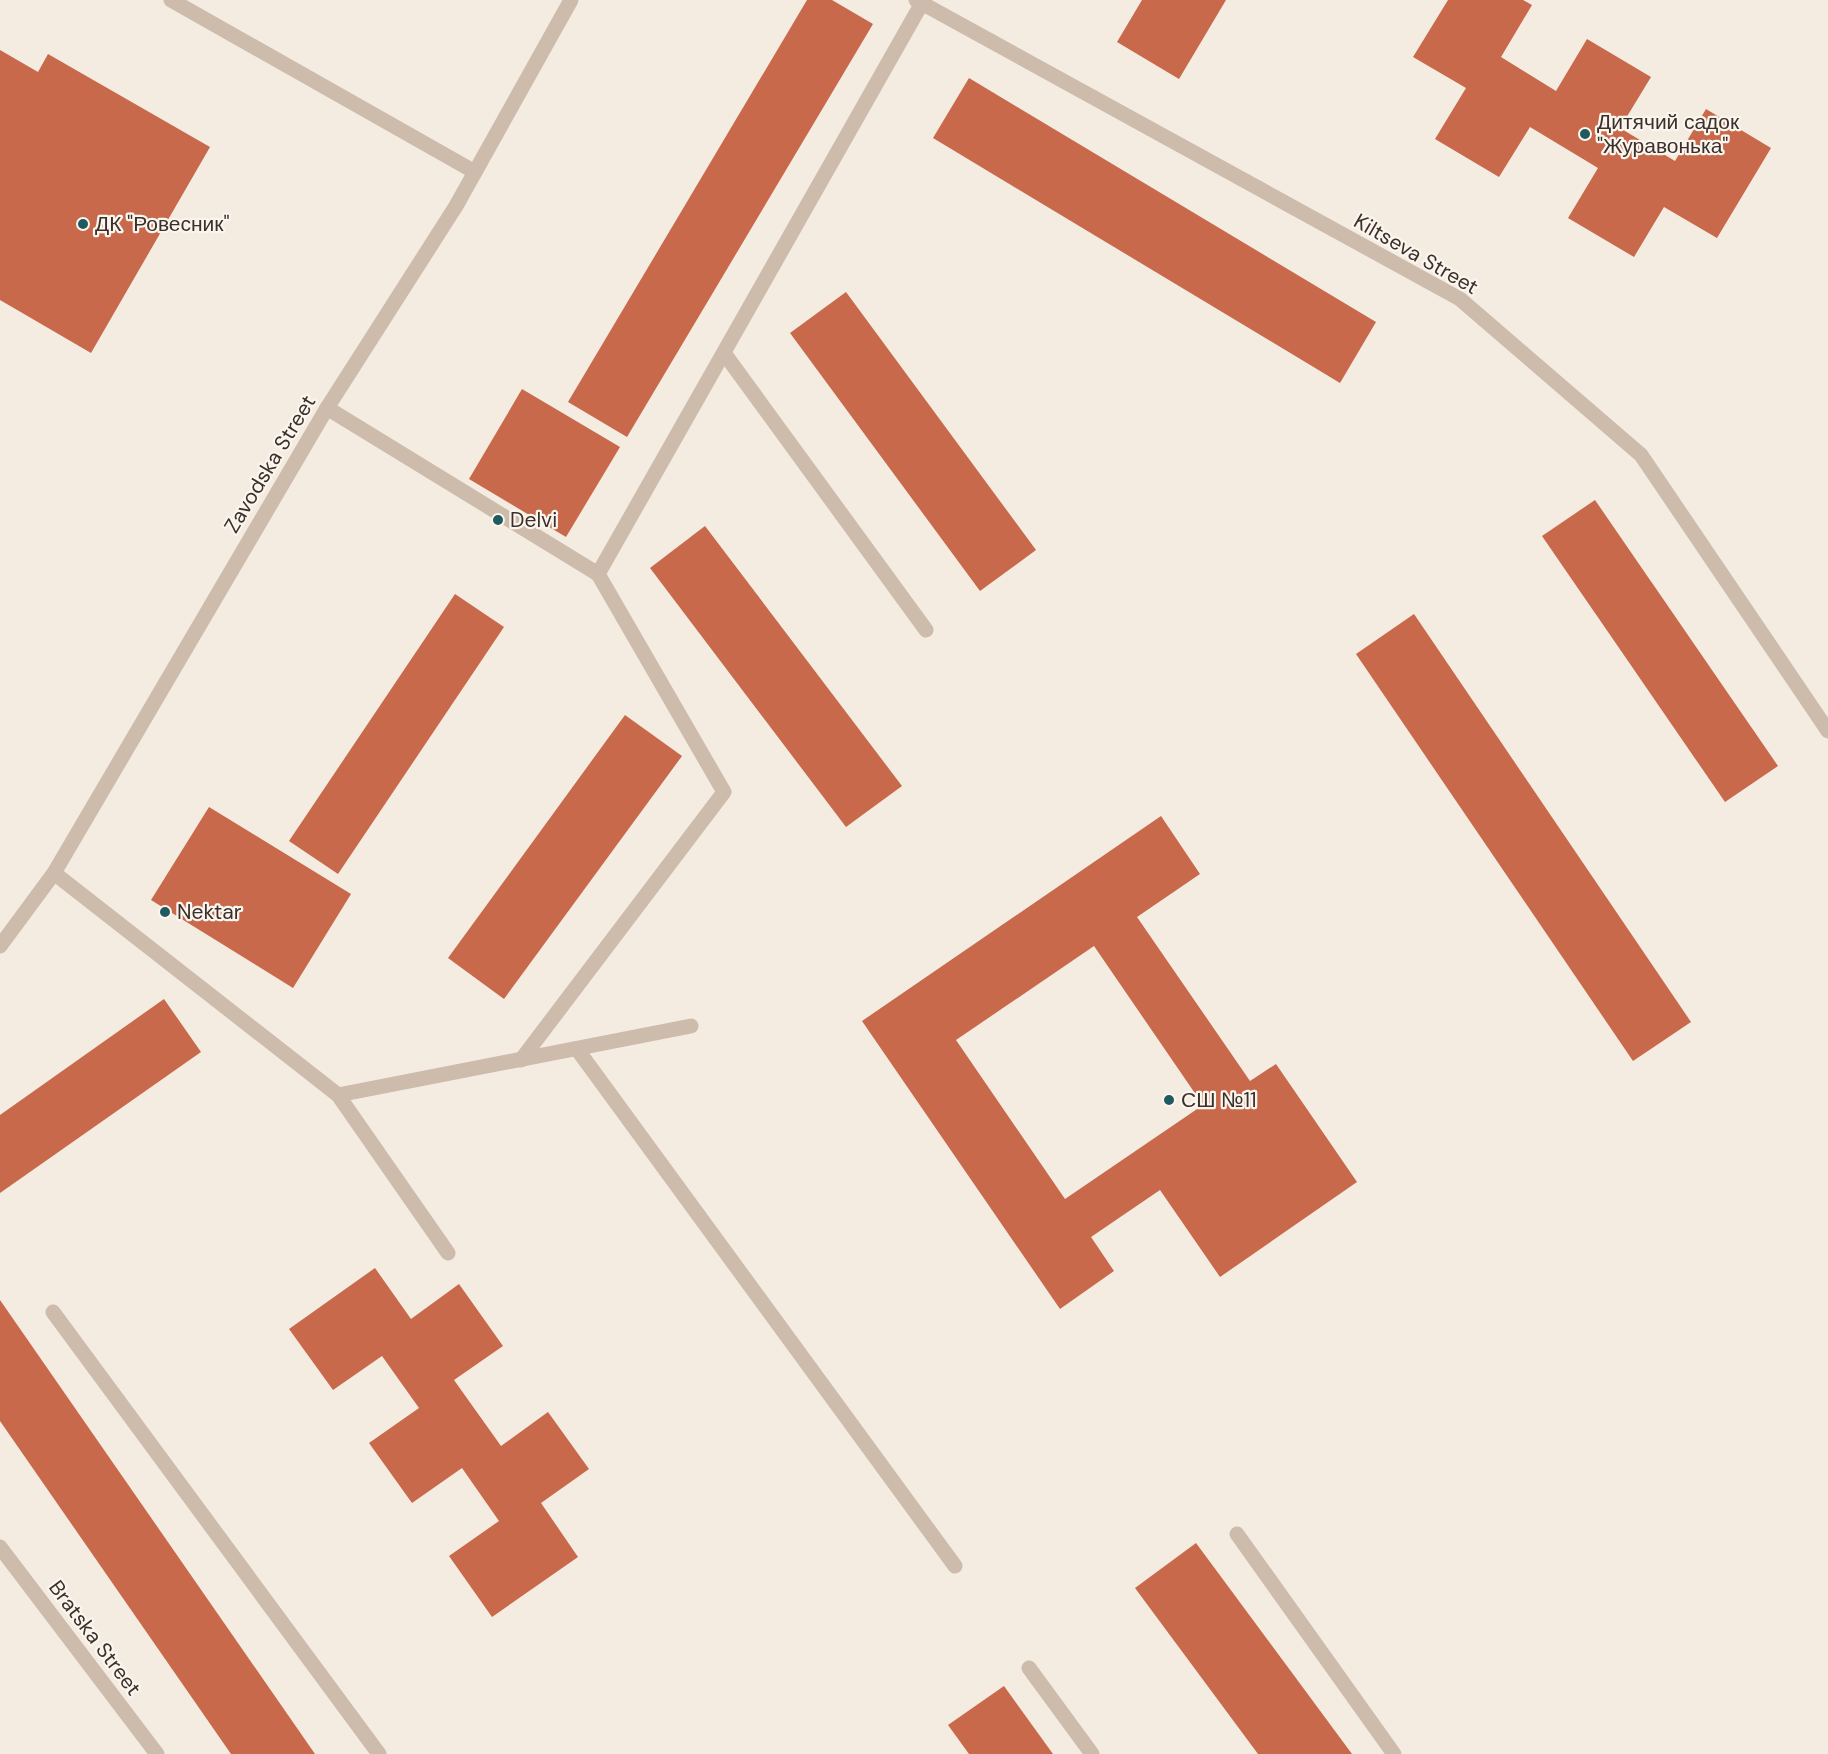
<svg xmlns="http://www.w3.org/2000/svg" width="1828" height="1754" viewBox="0 0 1828 1754" font-family="'DM Sans',sans-serif">
<style>
.building{fill:#c8694b;fill-rule:evenodd}
.lines{fill:none;stroke-linecap:round;stroke-linejoin:round}
.lane{stroke:#cdbbac;stroke-width:15}
.street{stroke:#cdbbac;stroke-width:15}
.poi-dot{fill:#1f5a5e;stroke:#fbf5ee;stroke-width:2}
.labels{text-anchor:middle;dominant-baseline:central;stroke-width:4.5;stroke-linejoin:round;paint-order:stroke}
.poi-label{font-size:21px;fill:#3b302b;stroke:#fbf5ee;text-anchor:start}
.street-label{font-size:21px;fill:#3b302b;stroke:#fbf5ee}
</style>
<rect width="100%" height="100%" fill="#f4ebe1"/>
<g class="building">
<polygon points="807,0 832,0 873,24 627,437 568,402"/>
<polygon points="1142,0 1226,0 1179,79 1117,42"/>
<polygon points="1448,0 1523,0 1532,5 1501,57 1556,91 1587,39 1651,77 1620,128 1675,161 1706,109 1771,148 1717,238 1664,207 1634,257 1568,218 1598,168 1530,127 1499,177 1435,139 1466,88 1413,57"/>
<polygon points="0,50 38,72 48,54 210,147 91,353 0,300"/>
<polygon points="969,78 1376,322 1340,383 933,138"/>
<polygon points="846,292 1036,550 980,591 790,333"/>
<polygon points="522,389 620,447 566,537 469,479"/>
<polygon points="1595,500 1778,766 1725,802 1542,536"/>
<polygon points="705,526 902,786 846,827 650,568"/>
<polygon points="455,594 504,627 338,874 289,841"/>
<polygon points="1414,614 1691,1022 1633,1061 1356,654"/>
<polygon points="625,715 682,756 504,999 448,958"/>
<polygon points="209,807 351,894 293,988 151,900"/>
<path d="M 1161,816 L 1200,874 L 1137,917 L 1250,1081 L 1276,1064 L 1357,1182 L 1220,1277 L 1160,1190 L 1091,1237 L 1114,1271 L 1060,1309 L 862,1021 ZM 1094,946 L 1203,1105 L 1065,1199 L 956,1040 Z"/>
<polygon points="164,999 201,1052 0,1193 0,1115"/>
<polygon points="375,1268 411,1319 459,1284 503,1346 454,1380 501,1446 548,1412 589,1469 541,1503 578,1557 492,1617 449,1556 499,1521 462,1468 412,1503 369,1443 419,1408 382,1356 333,1390 289,1329"/>
<polygon points="0,1300 315,1754 231,1754 0,1421"/>
<polygon points="1196,1543 1352,1754 1258,1754 1135,1588"/>
<polygon points="1004,1686 1053,1754 969,1754 948,1725"/>
</g>
<g class="lines">
<g class="lane">
<polyline points="724,353 926,630"/>
<polyline points="327,408 598,574 922,3"/>
<polyline points="54,873 338,1095 448,1253"/>
<polyline points="577,1049 955,1566"/>
<polyline points="521,1060 724,792 598,574"/>
<polyline points="338,1095 691,1026"/>
<polyline points="53,1312 379,1754"/>
<polyline points="1237,1534 1394,1754"/>
<polyline points="1029,1668 1092,1754"/>
</g>
<g class="street">
<polyline points="171,0 475,172"/>
<polyline points="916,0 1460,299 1641,455 1828,731"/>
<polyline points="0,946 54,873 327,408 456,206 571,0"/>
<polyline points="0,1547 157,1754"/>
</g>
</g>
<g class="poi-dot">
<circle cx="1585" cy="134" r="6"/>
<circle cx="83" cy="224" r="6"/>
<circle cx="498" cy="520" r="6"/>
<circle cx="165" cy="912" r="6"/>
<circle cx="1169" cy="1100" r="6"/>
</g>
<g class="labels">
<g class="poi-label">
<text x="1597" y="122">Дитячий садок<tspan x="1597" dy="24">"Журавонька"</tspan></text>
<text x="95" y="224">ДК "Ровесник"</text>
<text x="510" y="520">Delvi</text>
<text x="177" y="912">Nektar</text>
<text x="1181" y="1100">СШ №11</text>
</g>
<g class="street-label">
<text transform="translate(1416 254) rotate(30)">Kiltseva Street</text>
<text transform="translate(270 464) rotate(-59)">Zavodska Street</text>
<text transform="translate(95 1638) rotate(53)">Bratska Street</text>
</g>
</g>
</svg>
